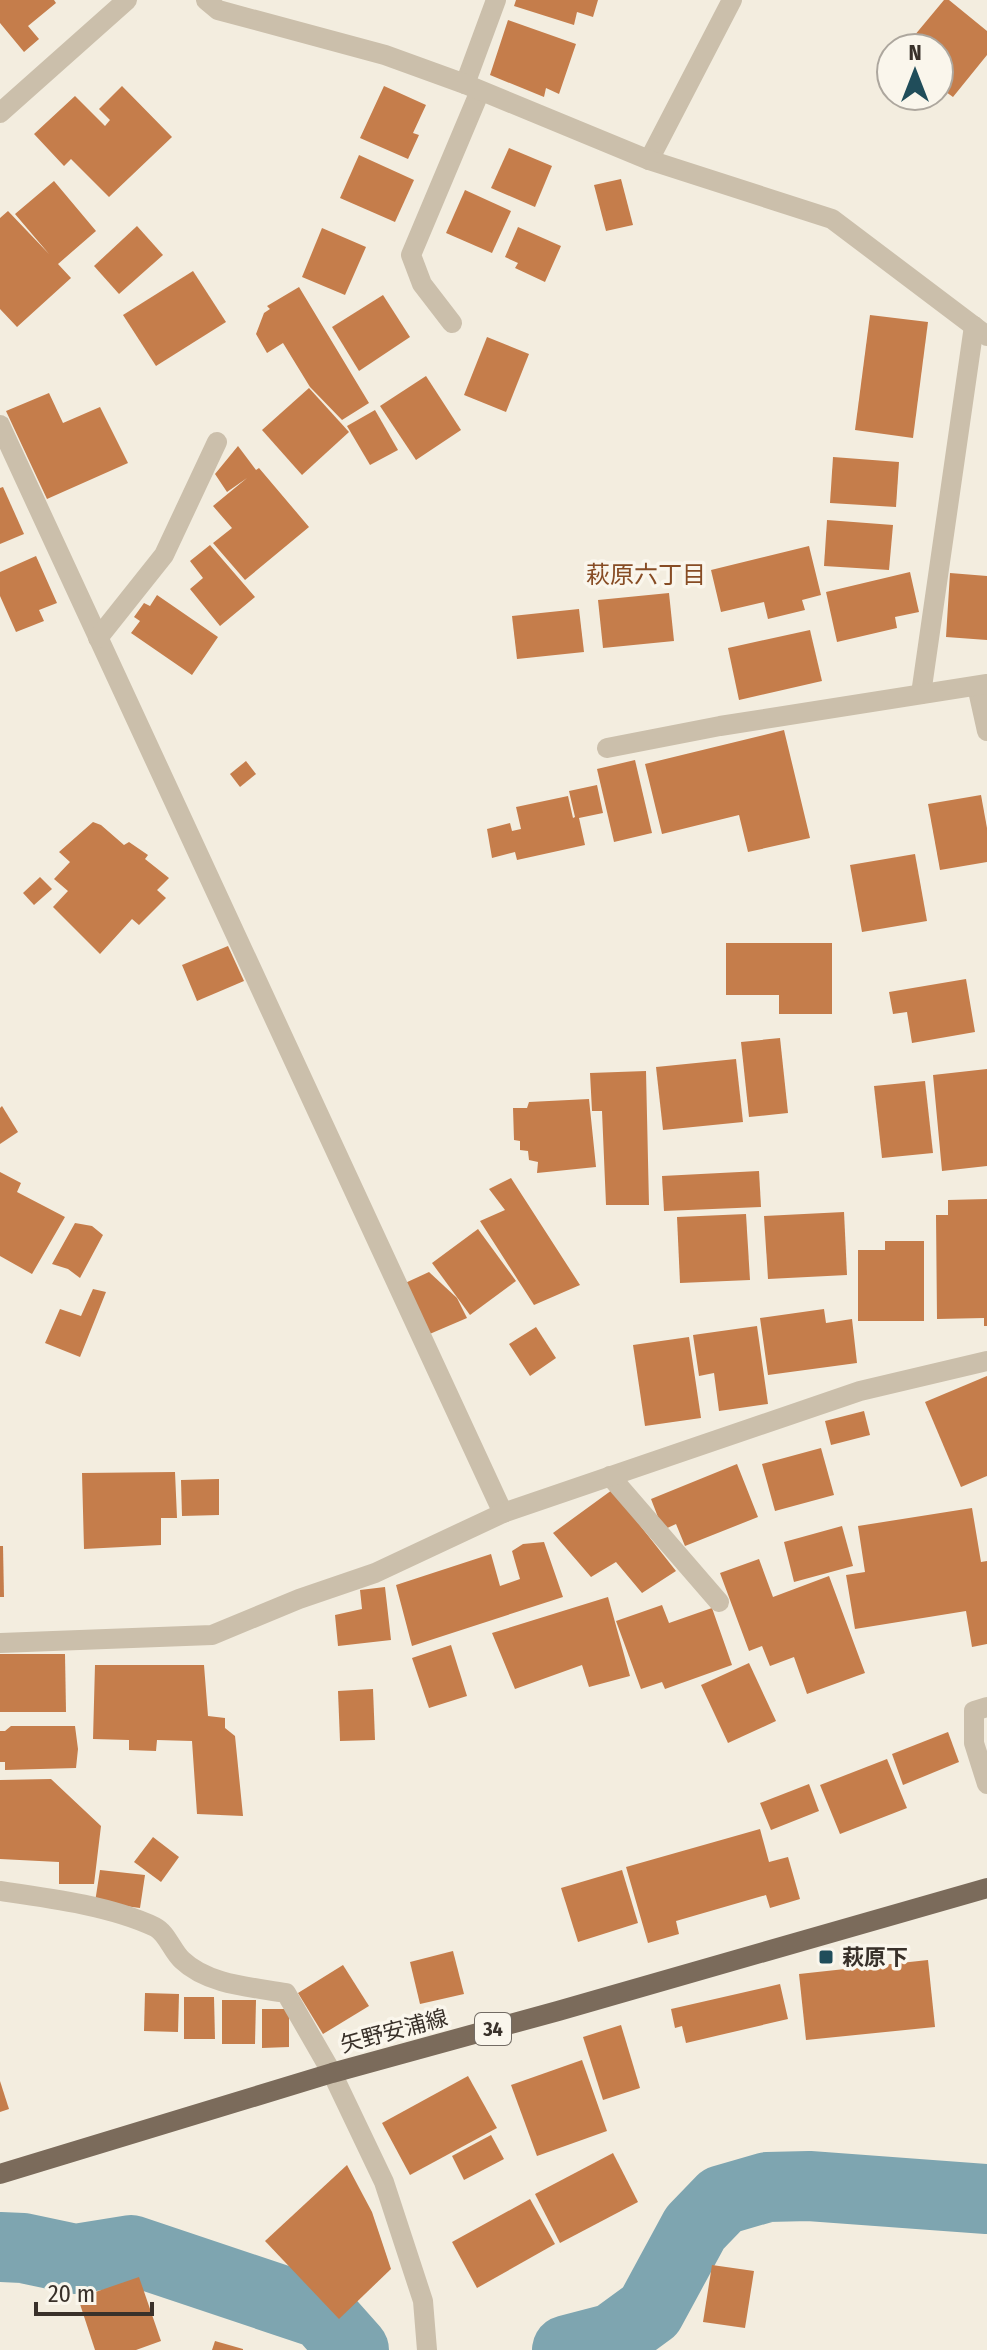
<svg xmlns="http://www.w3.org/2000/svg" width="987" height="2350" viewBox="0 0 987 2350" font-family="'Fira Sans Condensed','Noto Sans JP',sans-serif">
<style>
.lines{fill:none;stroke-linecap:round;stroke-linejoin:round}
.river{stroke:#7ea5b0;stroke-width:70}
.building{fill:#c57d4b}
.lane{stroke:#cbbfab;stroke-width:20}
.street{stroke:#cbbfab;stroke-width:20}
.primary{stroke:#7b6b5b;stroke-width:20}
.poi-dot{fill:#204d5a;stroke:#faf6ec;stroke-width:3}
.labels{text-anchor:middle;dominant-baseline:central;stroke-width:7;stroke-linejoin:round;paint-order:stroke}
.shield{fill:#faf6ec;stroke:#736c64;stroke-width:2}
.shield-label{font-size:20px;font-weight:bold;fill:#39312a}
.poi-label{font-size:22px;font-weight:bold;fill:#39312a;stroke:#faf6ec;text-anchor:start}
.street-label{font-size:22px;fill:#39312a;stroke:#faf6ec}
.neighbourhood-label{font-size:24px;fill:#874c24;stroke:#faf6ec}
</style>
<rect width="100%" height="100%" fill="#f3eddf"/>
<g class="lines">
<g class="river">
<polyline points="0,2247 23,2248 75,2259 131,2250 322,2314 354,2350"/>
<polyline points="567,2350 613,2338 650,2311 695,2228 722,2200 767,2187 809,2186 987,2199"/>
</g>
</g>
<g class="building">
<polygon points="0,0 54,0 56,3 28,26 39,39 24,52 0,23"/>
<polygon points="516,0 598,0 593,17 577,12 574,25 514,6"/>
<polygon points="944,0 949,0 987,31 987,55 953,97 939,87 939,48 904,48"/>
<polygon points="508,20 576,44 559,94 546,88 544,97 490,75"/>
<polygon points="122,86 172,137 109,197 71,159 64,166 34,134 75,96 105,126 110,120 99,109"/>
<polygon points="384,86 426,105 413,133 419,135 408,159 360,138"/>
<polygon points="509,148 552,166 535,207 491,188"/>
<polygon points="359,155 414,180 395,222 340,198"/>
<polygon points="621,179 633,225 606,231 594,185"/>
<polygon points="54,181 96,231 58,264 71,278 17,327 0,309 0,218 8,211 49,254 15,214"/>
<polygon points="465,190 511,211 492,253 446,233"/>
<polygon points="137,226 163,255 119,294 94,266"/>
<polygon points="518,227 561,246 545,282 515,268 518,263 505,257"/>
<polygon points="322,228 366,247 345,295 302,277"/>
<polygon points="193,271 226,322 156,366 123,315"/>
<polygon points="299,287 369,403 342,420 310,387 283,343 267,353 256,334 264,313 270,309 267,306"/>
<polygon points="383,295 410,337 359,371 332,327"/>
<polygon points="870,315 928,322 913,438 855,430"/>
<polygon points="487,337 529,354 506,412 464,395"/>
<polygon points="426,376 461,430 416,460 380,406"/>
<polygon points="309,388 349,432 302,475 262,430"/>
<polygon points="49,393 63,423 100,407 128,463 47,499 6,411"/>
<polygon points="375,410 398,450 370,465 347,426"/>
<polygon points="238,446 256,470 259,468 309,527 245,580 213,543 232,528 213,506 247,478 227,492 215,474"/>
<polygon points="833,457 899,462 896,507 830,503"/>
<polygon points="3,487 24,534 0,544 0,488"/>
<polygon points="827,520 893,525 889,570 824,566"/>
<polygon points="210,545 255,597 220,626 190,589 203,578 190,561"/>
<polygon points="809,546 821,595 802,600 805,610 768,619 764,602 721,612 711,570"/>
<polygon points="36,556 57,603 39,610 44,621 16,632 0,596 0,572"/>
<polygon points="910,572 919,612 895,617 897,628 837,642 826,592"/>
<polygon points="950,573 987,576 987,640 946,637"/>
<polygon points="669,593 674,641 603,648 598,600"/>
<polygon points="157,595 218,637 192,675 131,633 140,621 134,617 144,603 150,606"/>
<polygon points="579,609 584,652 517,659 512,616"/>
<polygon points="810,630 822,681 739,700 728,648"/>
<polygon points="784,730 810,838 748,852 739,815 662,834 645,764"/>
<polygon points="635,760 652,833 614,842 597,769"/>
<polygon points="246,761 256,774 240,787 230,774"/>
<polygon points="597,785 603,813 579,818 585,845 517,860 515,852 492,858 487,829 510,823 512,831 521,829 516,807 568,796 573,818 575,817 569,791"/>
<polygon points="981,795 987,828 987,862 940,870 928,804"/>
<polygon points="93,822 101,825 124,845 129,842 148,855 145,859 169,878 157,890 166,898 139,925 132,919 100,954 53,907 68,891 54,879 70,862 59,852"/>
<polygon points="915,854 927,921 862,932 850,865"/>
<polygon points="40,877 52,889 34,905 23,893"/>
<polygon points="726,943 832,943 832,1014 779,1014 779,995 726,995"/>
<polygon points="228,946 244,981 197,1001 182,965"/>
<polygon points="966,979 975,1032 912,1043 907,1012 893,1014 889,992"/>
<polygon points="780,1038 788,1113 749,1117 741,1042"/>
<polygon points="736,1059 743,1122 663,1130 656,1067"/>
<polygon points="987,1069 987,1166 942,1171 933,1075"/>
<polygon points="646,1071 649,1205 606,1205 602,1111 592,1111 590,1073"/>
<polygon points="925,1081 933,1153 882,1158 874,1086"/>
<polygon points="589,1099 596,1167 537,1173 538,1162 529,1160 528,1151 520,1150 520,1141 514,1140 513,1108 527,1108 529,1102"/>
<polygon points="2,1106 18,1132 0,1144 0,1108"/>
<polygon points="759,1171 761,1207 664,1211 662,1176"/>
<polygon points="0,1172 21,1183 17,1192 65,1217 32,1274 0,1256"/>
<polygon points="511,1178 580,1285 534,1305 480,1221 505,1210 489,1189"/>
<polygon points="987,1199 987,1326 984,1326 984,1318 937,1319 936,1215 948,1215 948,1200"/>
<polygon points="844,1212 847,1275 768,1279 764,1216"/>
<polygon points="746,1214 750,1280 680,1283 677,1217"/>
<polygon points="75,1223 92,1226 103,1235 80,1278 68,1269 52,1264"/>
<polygon points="478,1229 516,1281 470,1315 432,1263"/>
<polygon points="885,1241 924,1241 924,1321 858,1321 858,1250 885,1250"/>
<polygon points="429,1272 457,1298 467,1318 425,1336 403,1284"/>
<polygon points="93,1289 106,1292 80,1357 45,1343 60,1309 81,1316"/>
<polygon points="824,1309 826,1323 852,1319 857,1363 768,1375 760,1318"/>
<polygon points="757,1326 768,1404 719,1411 714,1373 699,1376 693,1335"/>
<polygon points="536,1327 556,1358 530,1376 509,1344"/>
<polygon points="689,1337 701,1418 645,1426 633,1345"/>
<polygon points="987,1376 987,1476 961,1487 925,1402"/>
<polygon points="864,1411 870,1435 831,1445 825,1421"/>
<polygon points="821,1448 834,1495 775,1511 762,1464"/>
<polygon points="737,1464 758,1517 685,1546 676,1524 663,1530 651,1499"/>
<polygon points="175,1472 177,1518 161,1518 161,1545 84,1549 82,1473"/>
<polygon points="219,1479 219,1515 182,1516 181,1480"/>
<polygon points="612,1490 676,1571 642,1593 616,1562 591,1577 553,1533"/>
<polygon points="972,1508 981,1562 987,1561 987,1644 972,1647 966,1611 855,1629 846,1575 865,1572 858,1526"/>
<polygon points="842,1526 853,1566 794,1582 784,1542"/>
<polygon points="544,1542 563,1597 412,1646 396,1585 491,1554 500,1586 520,1579 512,1551 523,1544"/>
<polygon points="0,1546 3,1546 4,1597 0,1597"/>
<polygon points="759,1559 773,1597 829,1576 865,1673 807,1694 794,1657 770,1666 762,1646 749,1651 720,1573"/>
<polygon points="385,1587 391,1640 338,1646 335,1615 362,1609 360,1590"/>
<polygon points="608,1597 630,1676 589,1687 582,1665 515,1689 492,1633"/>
<polygon points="662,1605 669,1623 712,1608 732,1665 665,1689 662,1682 641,1689 616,1621"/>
<polygon points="451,1645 467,1696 429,1708 412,1658"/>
<polygon points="0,1654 65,1654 66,1712 0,1712"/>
<polygon points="749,1663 776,1721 728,1743 701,1685"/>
<polygon points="95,1665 204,1665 208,1716 225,1718 225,1728 235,1736 243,1816 197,1814 192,1741 157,1740 156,1751 129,1750 129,1740 93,1739"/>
<polygon points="373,1689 375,1740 340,1741 338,1691"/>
<polygon points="11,1726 75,1726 78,1749 76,1768 5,1770 5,1762 0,1762 0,1731 5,1731"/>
<polygon points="948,1732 959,1762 903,1785 892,1754"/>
<polygon points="887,1759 907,1808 840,1834 820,1785"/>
<polygon points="51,1779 101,1826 94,1884 59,1884 59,1862 0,1859 0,1780"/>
<polygon points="809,1784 819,1811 771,1830 760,1803"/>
<polygon points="760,1829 769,1862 788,1857 800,1899 770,1908 766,1895 676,1921 679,1934 648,1943 626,1867"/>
<polygon points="153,1837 179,1857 161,1882 134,1862"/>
<polygon points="100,1870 145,1875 140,1908 95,1902"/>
<polygon points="622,1870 638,1923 578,1942 561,1888"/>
<polygon points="453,1951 464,1994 420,2004 410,1962"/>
<polygon points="928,1960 935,2027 806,2040 799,1974"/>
<polygon points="343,1965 369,2006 323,2034 298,1993"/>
<polygon points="780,1984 788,2019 686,2043 682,2026 675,2028 671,2009"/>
<polygon points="145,1993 179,1994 178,2032 144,2031"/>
<polygon points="184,1997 214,1997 215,2039 184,2039"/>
<polygon points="222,2000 256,2000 255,2044 222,2044"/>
<polygon points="262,2009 289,2009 289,2047 262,2048"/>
<polygon points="621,2025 640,2088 603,2100 583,2037"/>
<polygon points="582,2060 607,2131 537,2156 511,2085"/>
<polygon points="468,2076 497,2128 410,2175 382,2123"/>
<polygon points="0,2081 9,2109 0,2112"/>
<polygon points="491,2135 504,2159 464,2180 452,2156"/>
<polygon points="613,2153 638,2202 560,2243 535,2194"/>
<polygon points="347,2165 372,2212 391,2269 339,2319 265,2241"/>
<polygon points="530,2199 555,2244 477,2288 452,2242"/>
<polygon points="712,2265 754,2271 745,2328 703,2322"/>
<polygon points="139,2277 161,2341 136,2350 95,2350 78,2298"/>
<polygon points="215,2341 243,2349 243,2350 212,2350"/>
</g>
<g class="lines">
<g class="lane">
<polyline points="465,84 496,0"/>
<polyline points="649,160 732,0"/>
<polyline points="452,323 422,284 411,255 480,91"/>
</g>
<g class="street">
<polyline points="206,0 218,10 385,55 465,84 649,160 832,219 987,336"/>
<polyline points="0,113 127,0"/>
<polyline points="0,425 503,1513"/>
<polyline points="98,638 164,555 217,442"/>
<polyline points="977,686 987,731"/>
<polyline points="921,694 974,326"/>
<polyline points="607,748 720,726 987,684"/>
<polyline points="610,1476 719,1602"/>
<polyline points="0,1643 212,1635 299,1599 375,1573 503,1513 860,1391 987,1361"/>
<polyline points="987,1707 974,1711 974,1743 987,1784"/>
<path d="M 0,1891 C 49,1898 111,1906 155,1927 C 167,1933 172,1951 182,1960 C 208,1985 252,1987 286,1993 L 332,2073 L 384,2182 L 423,2301 L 427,2350"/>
</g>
<polyline class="primary" points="0,2174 332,2073 558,2011 987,1888"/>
</g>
<rect class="poi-dot" x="818" y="1949" width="16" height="16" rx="4"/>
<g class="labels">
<rect class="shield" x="475" y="2013" width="36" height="32" rx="6"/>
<g class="shield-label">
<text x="493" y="2029">34</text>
</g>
<g class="poi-label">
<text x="842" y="1957">萩原下</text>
</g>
<g class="street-label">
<text transform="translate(394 2031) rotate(-15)">矢野安浦線</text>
</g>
<g class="neighbourhood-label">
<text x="646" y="575">萩原六丁目</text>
</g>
</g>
<g transform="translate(915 72)"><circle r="38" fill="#faf6ec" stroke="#ada79e" stroke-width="2"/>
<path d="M0-6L14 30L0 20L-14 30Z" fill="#204d5a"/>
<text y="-12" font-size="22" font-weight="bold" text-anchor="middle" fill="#39312a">N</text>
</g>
<path d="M36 2302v12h116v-12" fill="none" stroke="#39312a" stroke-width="4"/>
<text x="48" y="2302" font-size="24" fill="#39312a" stroke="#faf6ec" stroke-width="6" paint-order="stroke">20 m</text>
</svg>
